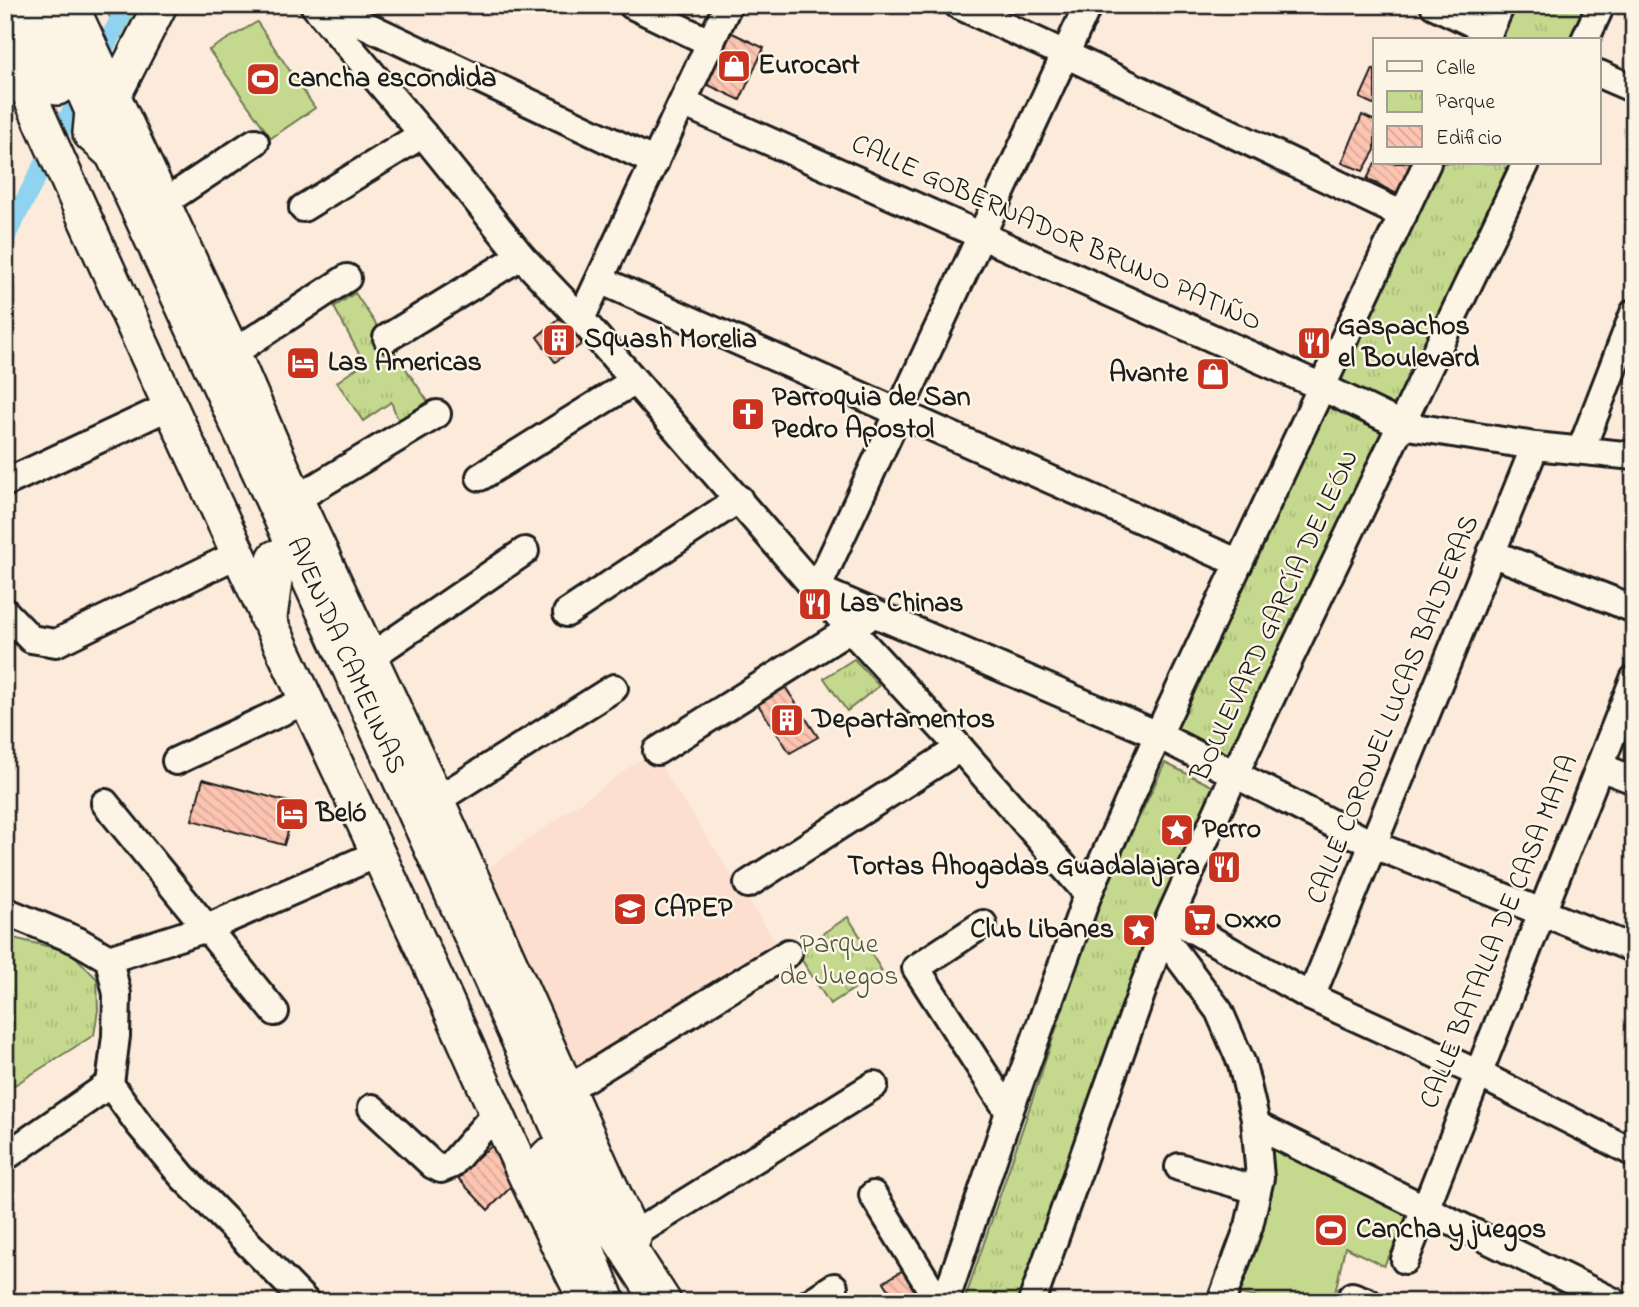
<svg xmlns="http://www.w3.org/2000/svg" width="1639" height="1307" viewBox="0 0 1639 1307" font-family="'Indie Flower',sans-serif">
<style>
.built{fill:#fcdfce}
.green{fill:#c5d98e;stroke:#707a55;stroke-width:2}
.park{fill:url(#park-tufts);stroke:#707a55;stroke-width:2}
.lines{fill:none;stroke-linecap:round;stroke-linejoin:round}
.canal{stroke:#8fd3f0;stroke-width:19}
.building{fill:url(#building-back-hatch);stroke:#1c1c1c;stroke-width:2}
.minor-casing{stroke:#1c1c1c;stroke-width:32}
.major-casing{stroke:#1c1c1c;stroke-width:38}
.highway-casing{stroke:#1c1c1c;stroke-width:42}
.minor{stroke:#fcf5e5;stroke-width:26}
.major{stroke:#fcf5e5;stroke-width:33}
.highway{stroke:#fcf5e5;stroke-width:37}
.labels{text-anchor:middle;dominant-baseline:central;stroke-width:5;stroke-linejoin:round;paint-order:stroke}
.poi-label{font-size:28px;font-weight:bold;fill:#1c1c1c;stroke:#fcf5e5;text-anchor:start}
.street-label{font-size:28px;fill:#1c1c1c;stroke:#fcf5e5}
.park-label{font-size:28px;fill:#4f553e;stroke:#fcf5e5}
</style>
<defs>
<pattern id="park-tufts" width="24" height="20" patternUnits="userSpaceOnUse" patternTransform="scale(1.75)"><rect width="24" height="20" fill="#c5d98e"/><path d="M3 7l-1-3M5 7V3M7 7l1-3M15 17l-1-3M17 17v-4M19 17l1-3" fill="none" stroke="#a9ba7a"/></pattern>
<pattern id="building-back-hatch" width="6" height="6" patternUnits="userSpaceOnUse" patternTransform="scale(1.75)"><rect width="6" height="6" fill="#fdc4b1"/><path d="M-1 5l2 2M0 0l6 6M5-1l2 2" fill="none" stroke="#d8a898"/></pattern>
</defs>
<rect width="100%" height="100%" fill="#fcebdb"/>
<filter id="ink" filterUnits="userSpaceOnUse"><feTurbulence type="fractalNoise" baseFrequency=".0143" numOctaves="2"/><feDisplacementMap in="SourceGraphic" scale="14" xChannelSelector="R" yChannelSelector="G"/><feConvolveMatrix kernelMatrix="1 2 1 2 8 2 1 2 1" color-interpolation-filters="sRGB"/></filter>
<g filter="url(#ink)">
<polygon class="built" points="651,752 782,951 575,1082 490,867"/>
<g class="green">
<polygon points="257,22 315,108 271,138 209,50"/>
<polygon points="1268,1142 1411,1213 1384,1266 1345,1247 1333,1302 1285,1302 1239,1294 1267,1205"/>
</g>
<g class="park">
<polygon points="103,5 163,5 134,59"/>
<polygon points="1516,5 1589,5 1572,40 1499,40"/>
<polygon points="1442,163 1515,163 1236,759 1176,731"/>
<polygon points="355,293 435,412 403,432 391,402 363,421 337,382 364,363 334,307"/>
<polygon points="854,659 879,686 847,711 824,678"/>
<polygon points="1165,763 1216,788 1144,945 1021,1302 964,1302 1099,902"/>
<polygon points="848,917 882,971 830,1004 796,951"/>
<polygon points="5,936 71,952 97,979 98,1010 94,1035 5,1091"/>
</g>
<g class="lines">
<polyline class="canal" points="5,238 127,5"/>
</g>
<g class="building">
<polygon points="728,31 764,48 740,100 704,83"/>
<polygon points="1373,69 1375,70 1375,105 1360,98"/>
<polygon points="1362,115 1375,121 1375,150 1363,171 1342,163"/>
<polygon points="1375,163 1412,163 1397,194 1367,179"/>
<polygon points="561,317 582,344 555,362 537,337"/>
<polygon points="784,685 818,737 790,753 757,703"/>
<polygon points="203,779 296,804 284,845 192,820"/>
<polygon points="497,1142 517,1181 488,1210 455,1175"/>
<polygon points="908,1267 930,1302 897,1302 884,1282"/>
</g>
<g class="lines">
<g class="minor-casing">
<g id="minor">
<polyline points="314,5 423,134 521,256 581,319 851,630 960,748 1088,894"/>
<polyline points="323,5 655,162"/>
<polyline points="632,5 711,43"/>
<polyline points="958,5 1065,54 1403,215"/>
<polyline points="1434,5 1489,31"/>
<polyline points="1485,40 1501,5"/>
<polyline points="1585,40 1601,5"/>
<polyline points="1599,74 1634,89"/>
<polyline points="683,103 1322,387 1401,425 1535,446 1634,456"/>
<polyline points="162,204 255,142"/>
<polyline points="303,208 423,134"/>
<polyline points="600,280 1239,563"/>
<polyline points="581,319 728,5"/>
<polyline points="387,338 521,256"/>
<polyline points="233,353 347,278"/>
<polyline points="1581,450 1634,313"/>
<polyline points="480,477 634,381"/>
<polyline points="5,483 170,406"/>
<polyline points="296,499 437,414"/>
<polyline points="1491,553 1634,609"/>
<polyline points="817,589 1088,5"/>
<polyline points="822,591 1158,735 1374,845 1634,949"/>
<polyline points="5,612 31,639 56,643 238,554"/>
<polyline points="567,613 739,499"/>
<polyline points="369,658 525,551"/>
<polyline points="657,751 866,619"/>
<polyline points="176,761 307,700"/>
<polyline points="1600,767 1634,780"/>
<polyline points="437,800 614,688"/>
<polyline points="105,803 275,1012"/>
<polyline points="748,884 960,748"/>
<polyline points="5,911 78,941 109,959 117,994 116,1036 110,1084 138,1123 183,1177 306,1302"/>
<polyline points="1171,917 1311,997 1477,1073 1634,1153"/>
<polyline points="983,924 916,968 1009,1112"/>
<polyline points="1162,935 1219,1011 1242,1064 1255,1119 1260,1178 1249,1226 1221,1302"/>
<polyline points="109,959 207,928 377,854"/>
<polyline points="1311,997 1535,446"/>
<polyline points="568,1089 788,953"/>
<polyline points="372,1108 433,1165 441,1169 451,1165 496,1113"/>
<polyline points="1256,1125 1614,1302"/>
<polyline points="5,1157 110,1084"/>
<polyline points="1179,1167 1257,1190"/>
<polyline points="873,1195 939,1302"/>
<polyline points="633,1235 874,1085"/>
<polyline points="1405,1260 1634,679"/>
<polyline points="1352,1296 1368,1302"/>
<polyline points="811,1302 834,1287"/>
<polyline points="945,1302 1009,1112 1088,894 1158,735 1427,163"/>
<polyline points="1032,1302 1162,935 1235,773 1526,163"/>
</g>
</g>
<g class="major-casing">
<g id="major">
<polyline points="71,5 233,353 296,499 437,800 634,1238"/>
<path d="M 5,40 C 136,336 273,629 410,922 C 470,1048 522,1178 587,1302"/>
<polyline points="107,109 160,5"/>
</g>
</g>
<g class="highway-casing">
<g id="highway">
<polyline points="18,5 57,86"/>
<polyline points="48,5 94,111 92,133 114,153 304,564 586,1184 662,1302"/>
<polyline points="268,617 276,559"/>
<polyline points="549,1157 606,1302"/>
</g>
</g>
<use href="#minor" class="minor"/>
<use href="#major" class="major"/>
<use href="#highway" class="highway"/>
</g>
</g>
<defs>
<g id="shop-square" transform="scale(1.75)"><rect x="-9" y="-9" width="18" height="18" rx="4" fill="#c8321e" stroke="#fcf5e5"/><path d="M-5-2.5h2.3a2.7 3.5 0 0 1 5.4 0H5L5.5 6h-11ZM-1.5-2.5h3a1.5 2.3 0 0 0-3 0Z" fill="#fff"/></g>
<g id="stadium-square" transform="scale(1.75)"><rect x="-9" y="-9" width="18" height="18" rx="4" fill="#c8321e" stroke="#fcf5e5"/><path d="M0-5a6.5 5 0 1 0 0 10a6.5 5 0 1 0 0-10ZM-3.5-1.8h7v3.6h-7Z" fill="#fff"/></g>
<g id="building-square" transform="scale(1.75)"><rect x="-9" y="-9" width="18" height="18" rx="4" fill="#c8321e" stroke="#fcf5e5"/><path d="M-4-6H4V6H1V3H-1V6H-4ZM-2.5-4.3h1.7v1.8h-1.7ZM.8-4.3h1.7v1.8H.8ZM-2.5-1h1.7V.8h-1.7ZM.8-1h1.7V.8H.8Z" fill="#fff"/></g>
<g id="restaurant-square" transform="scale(1.75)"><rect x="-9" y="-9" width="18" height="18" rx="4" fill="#c8321e" stroke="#fcf5e5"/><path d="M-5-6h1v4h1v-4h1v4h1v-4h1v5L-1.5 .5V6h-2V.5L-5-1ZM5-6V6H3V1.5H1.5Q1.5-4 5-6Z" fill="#fff"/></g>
<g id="hotel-square" transform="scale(1.75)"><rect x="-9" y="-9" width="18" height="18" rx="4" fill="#c8321e" stroke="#fcf5e5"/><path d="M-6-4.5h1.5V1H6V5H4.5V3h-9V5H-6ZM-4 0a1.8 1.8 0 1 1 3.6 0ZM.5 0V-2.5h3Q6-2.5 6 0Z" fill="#fff"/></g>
<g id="church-square" transform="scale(1.75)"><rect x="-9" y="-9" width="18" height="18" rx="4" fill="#c8321e" stroke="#fcf5e5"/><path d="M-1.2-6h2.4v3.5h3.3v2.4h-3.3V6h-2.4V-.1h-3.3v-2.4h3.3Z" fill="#fff"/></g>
<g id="sight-square" transform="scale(1.75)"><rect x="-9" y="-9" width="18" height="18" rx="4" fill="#c8321e" stroke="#fcf5e5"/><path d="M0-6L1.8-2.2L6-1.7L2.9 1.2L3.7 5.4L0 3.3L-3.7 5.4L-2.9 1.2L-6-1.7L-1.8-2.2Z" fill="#fff"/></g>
<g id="school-square" transform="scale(1.75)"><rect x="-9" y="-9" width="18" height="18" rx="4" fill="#c8321e" stroke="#fcf5e5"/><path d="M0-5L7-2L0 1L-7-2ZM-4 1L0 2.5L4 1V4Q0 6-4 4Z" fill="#fff"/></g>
<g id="supermarket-square" transform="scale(1.75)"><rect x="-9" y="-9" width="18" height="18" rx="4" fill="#c8321e" stroke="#fcf5e5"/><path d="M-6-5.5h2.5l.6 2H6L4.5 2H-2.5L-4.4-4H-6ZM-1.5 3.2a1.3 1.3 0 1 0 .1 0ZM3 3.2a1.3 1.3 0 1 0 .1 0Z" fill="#fff"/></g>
</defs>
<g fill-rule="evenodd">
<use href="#shop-square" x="734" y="66"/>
<use href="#stadium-square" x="263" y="79"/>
<use href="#building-square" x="559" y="340"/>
<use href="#restaurant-square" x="1314" y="343"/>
<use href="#hotel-square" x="303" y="363"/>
<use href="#shop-square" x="1213" y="374"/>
<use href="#church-square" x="748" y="414"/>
<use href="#restaurant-square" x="815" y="604"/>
<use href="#building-square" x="787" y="720"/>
<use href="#hotel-square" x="292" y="814"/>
<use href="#sight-square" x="1177" y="830"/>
<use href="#restaurant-square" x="1224" y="867"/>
<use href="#school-square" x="630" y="909"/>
<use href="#supermarket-square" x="1200" y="920"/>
<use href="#sight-square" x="1139" y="930"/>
<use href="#stadium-square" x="1331" y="1230"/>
</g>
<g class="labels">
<g class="poi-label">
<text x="758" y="66">Eurocart</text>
<text x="288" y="79">cancha escondida</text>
<text x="1338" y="327">Gaspachos<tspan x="1338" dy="32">el Boulevard</tspan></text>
<text x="584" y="340">Squash Morelia</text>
<text x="328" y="363">Las Americas</text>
<text x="1188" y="374" text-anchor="end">Avante</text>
<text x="772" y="398">Parroquia de San<tspan x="772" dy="32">Pedro Apostol</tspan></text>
<text x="840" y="604">Las Chinas</text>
<text x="812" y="720">Departamentos</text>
<text x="316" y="814">Beló</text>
<text x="1202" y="830">Perro</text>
<text x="1200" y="867" text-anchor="end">Tortas Ahogadas Guadalajara</text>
<text x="654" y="909">CAPEP</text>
<text x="1224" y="920">Oxxo</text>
<text x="1114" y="930" text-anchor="end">Club Libanes</text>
<text x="1356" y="1230">Cancha y juegos</text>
</g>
<g class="street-label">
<text transform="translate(1056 234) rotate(24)">CALLE GOBERNADOR BRUNO PATIÑO</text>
<text transform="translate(1276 616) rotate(-65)">BOULEVARD GARCÍA DE LEÓN</text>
<text transform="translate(345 656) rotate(66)">AVENIDA CAMELINAS</text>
<text transform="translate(1394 710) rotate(-68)">CALLE CORONEL LUCAS BALDERAS</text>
<text transform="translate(1500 932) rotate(-68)">CALLE BATALLA DE CASA MATA</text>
</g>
<g class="park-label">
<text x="839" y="945">Parque<tspan x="839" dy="32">de Juegos</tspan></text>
</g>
</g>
<rect width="1639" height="1307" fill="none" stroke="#fcf5e5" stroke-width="28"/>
<rect x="14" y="14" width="1611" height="1279" fill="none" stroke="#1c1c1c" stroke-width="2.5" filter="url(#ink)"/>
<rect x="1373" y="38" width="228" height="126" fill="#fcf5e5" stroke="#a29e95" stroke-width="2"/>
<rect x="1387" y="61" width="35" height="10" fill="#fcf5e5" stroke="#a29e95" stroke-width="2"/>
<text x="1436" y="74" font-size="21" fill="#1c1c1c">Calle</text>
<rect x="1387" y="91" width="35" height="21" fill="url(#park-tufts)" stroke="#a29e95" stroke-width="2"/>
<text x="1436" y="108" font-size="21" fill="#1c1c1c">Parque</text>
<rect x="1387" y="126" width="35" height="21" fill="url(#building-back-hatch)" stroke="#a29e95" stroke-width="2"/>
<text x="1436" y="144" font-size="21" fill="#1c1c1c">Edificio</text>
</svg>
